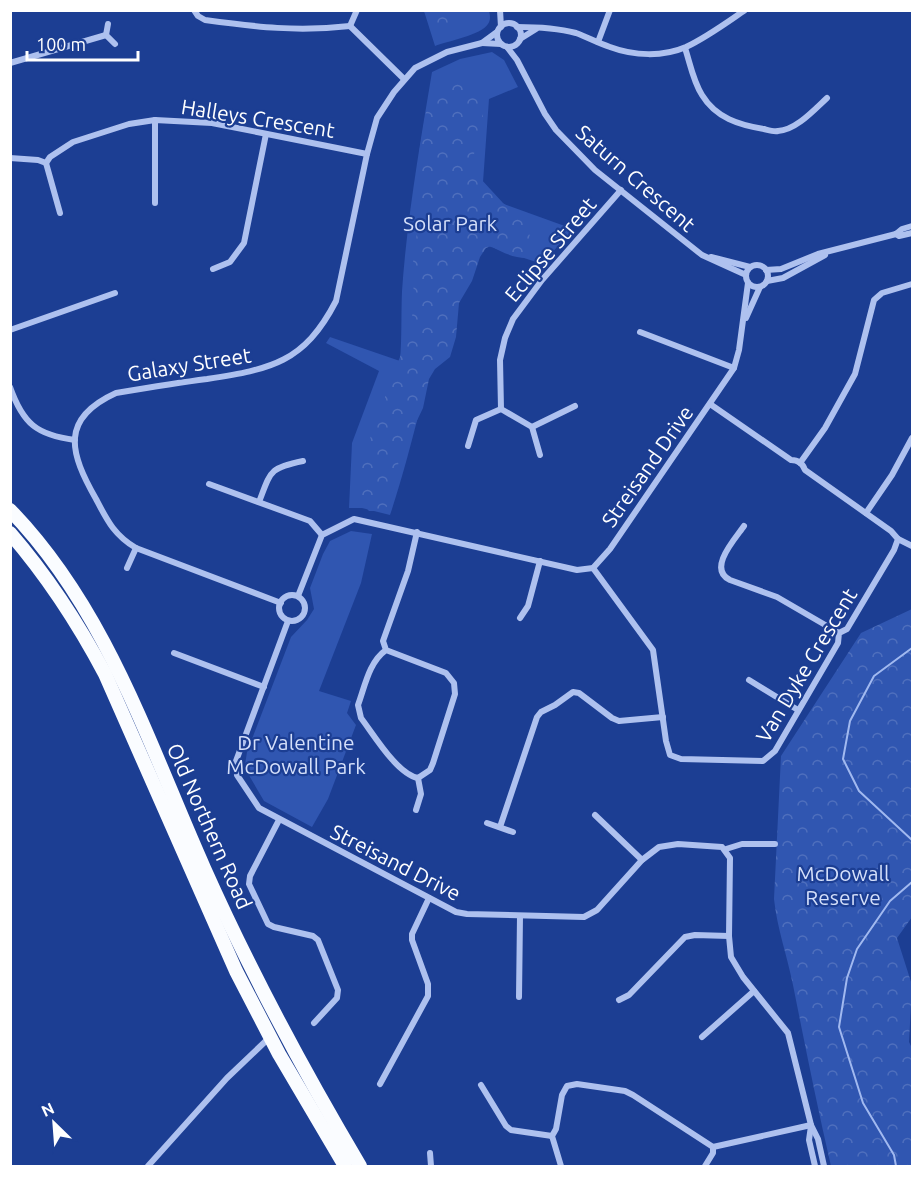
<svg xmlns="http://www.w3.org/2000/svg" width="923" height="1177" viewBox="0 0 923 1177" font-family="Ubuntu,sans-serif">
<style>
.green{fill:#3056b1}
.forest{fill:url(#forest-crowns)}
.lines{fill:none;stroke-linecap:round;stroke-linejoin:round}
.stream{stroke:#a1b9f0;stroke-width:2}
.minor{stroke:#aec1ef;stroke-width:6}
.trunk{stroke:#fafcff;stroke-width:14}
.labels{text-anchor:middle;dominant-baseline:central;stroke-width:4.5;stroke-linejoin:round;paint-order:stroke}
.street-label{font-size:21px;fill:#fff;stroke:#1c3e93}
.park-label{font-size:21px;fill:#d4dffa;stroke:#1c3e93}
</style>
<defs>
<pattern id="forest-crowns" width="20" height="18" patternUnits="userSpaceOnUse" patternTransform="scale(1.5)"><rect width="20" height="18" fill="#3056b1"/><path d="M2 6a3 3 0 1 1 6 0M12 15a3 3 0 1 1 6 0" fill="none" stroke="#4f6fbd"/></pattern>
</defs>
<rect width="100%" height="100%" fill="#1c3e93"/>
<g class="green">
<path d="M 424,11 L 489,11 C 490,15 491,20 488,24 C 481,35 448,41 435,46 Z"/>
<path d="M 492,52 L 504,60 L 518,87 L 489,99 L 482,196 L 573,229 L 542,264 L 485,245 C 475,263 462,282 454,302 C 426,370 414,445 390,515 L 362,508 L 349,508 L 352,443 L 379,371 L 326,343 L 330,337 L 400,361 C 402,337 401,314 402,291 C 407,218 420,144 432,72 L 460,59 Z"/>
<polygon points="351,531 372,534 361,583 319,691 351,701 347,713 356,725 328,799 312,827 264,801 247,772 245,765 247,752 291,637 307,620 314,609 310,588 323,554 330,541"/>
</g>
<g class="forest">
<polygon points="424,11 469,11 467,18 445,26 428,19"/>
<path d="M 460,79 L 474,85 L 483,102 L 483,118 L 474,154 L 480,178 L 503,203 L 522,218 L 527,226 L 531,240 L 544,249 L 546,253 C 527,263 507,256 491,246 L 486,248 L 480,257 L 472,281 L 459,303 L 456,337 L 450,357 L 435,369 L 429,379 L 423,408 L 399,458 L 397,474 L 389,505 L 381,511 L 369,511 L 360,501 L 357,493 L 360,470 L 369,450 L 372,423 L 385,403 L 385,394 L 400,357 L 414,309 L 413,263 L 420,209 L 419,153 L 426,112 L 443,88 Z"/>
<path d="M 912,609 L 912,917 L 897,938 L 912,985 L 909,1042 L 912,1048 L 912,1166 L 831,1166 C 817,1106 805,1045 793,985 C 787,955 777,928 774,899 L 781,756 L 861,633 Z"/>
</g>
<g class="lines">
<g class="stream">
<polyline points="912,648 874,676 850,721 843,759 859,791 912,840"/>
<polyline points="896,1166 894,1155 863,1103 839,1027 847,978 857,949 890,901 912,882"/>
</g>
<g class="minor">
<path d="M 194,10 L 198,16 L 205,20 C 257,27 297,32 350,26"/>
<polyline points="500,10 501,27"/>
<circle cx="509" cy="35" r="12"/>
<polyline points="108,24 106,35 115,44"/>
<polyline points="350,26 404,79"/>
<polyline points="350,26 357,10"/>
<path d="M 517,27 C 536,27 557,28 576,33 C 587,37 598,43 610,47 C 634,56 663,57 686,47 C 707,37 726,23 745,10"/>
<polyline points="520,39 536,29"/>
<polyline points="598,42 610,10"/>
<polyline points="482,43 501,44"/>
<polyline points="507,47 517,60 545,114 556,130 595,170 702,255 746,275"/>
<path d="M 685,48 C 690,63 693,81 702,95 C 716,118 739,125 764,129 C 768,130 774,132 778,131 C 796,130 814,110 827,98"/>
<polyline points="10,63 106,35"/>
<polyline points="10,158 38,160 46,163 50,157 73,142 129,124 155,120 212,123 367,154"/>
<polyline points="46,163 60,213"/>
<polyline points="155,203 155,120"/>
<polyline points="896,234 899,236 912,233"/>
<polyline points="711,257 750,267"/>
<circle cx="757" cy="276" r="11"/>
<polyline points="213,269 230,262 244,243 266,134"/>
<polyline points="766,270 781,269 818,254 896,234 902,229 912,226"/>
<polyline points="767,281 783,278 825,255"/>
<polyline points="746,318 760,287"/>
<polyline points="10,330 115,293"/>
<polyline points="640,332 734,368"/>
<path d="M 10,387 C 23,424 37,435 75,440"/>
<polyline points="501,409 500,360 505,338 513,319 542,280 621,190"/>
<polyline points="501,409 532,427 540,455"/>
<polyline points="532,427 575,406"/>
<polyline points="468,446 476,420 501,409"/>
<polyline points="800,463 825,428 855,374 874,300 882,293 912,284"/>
<polyline points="209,484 310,521 322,535"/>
<path d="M 259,502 C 271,471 269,468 303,461"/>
<polyline points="866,513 892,475 912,438"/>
<path d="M 744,526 C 735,539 707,569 730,580 L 777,597 L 839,633"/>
<polyline points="898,539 912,546"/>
<polyline points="127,568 136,548"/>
<path d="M 593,568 L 653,650 L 666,741 L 670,755 L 681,759 L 763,761 L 775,751 L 838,643 L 839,633 L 847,629 L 894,550 L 898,539 L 891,531 L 805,470 C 803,464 798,460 791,460 L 710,404"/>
<circle cx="292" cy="608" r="13"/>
<polyline points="298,596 322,535 354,519 577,570 593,568 610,549 734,368 739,350 748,283"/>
<path d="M 281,603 L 136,548 C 114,535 107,520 96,499 C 70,453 59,419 116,393 C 146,388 176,383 207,379 C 271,369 304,363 336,301 L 367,154 L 377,118 L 394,92 L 415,68 L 447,52 L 482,43 L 497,32"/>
<polyline points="520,618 528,606 540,561"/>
<polyline points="288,621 236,761 237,775 259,808 456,912 467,914 584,917 597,910 642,860 659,847 678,844 722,847 730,858 729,936 731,957 743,977 788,1033 811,1125 818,1139 824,1166"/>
<path d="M 386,650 L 446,673 L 454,683 L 455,694 L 433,763 L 430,770 L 418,778 C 397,774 374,735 361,718 L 358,705 C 365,686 369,662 386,650 L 383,641 L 408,571 L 417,532"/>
<polyline points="174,653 264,687"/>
<polyline points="749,680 798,710"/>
<polyline points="416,810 421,794 418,778"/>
<polyline points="595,815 642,860"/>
<polyline points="279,820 250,876 249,884 268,924 274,927 313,936 318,940 338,990 337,998 314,1023"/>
<polyline points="487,823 513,832"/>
<polyline points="500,827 537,717 541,712 555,705 573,692 579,693 612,718 619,721 663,717"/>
<polyline points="726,849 742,844 775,844"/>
<polyline points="519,997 520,916"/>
<polyline points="619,1000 629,995 685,937 695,935 729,936"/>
<polyline points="702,1037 754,991"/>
<polyline points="380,1084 428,996 428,984 412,940 412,934 429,898"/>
<polyline points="481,1085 506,1126 511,1130 552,1136"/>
<polyline points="811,1126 809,1140 815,1166"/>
<polyline points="713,1147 811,1125"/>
<polyline points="430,1153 431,1166"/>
<polyline points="148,1166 227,1078 270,1037"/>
<polyline points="561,1166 552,1136 556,1129 562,1095 567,1086 577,1084 625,1091 633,1095 713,1147 713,1153 705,1166"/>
</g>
<g class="trunk">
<path d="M 10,510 C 107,610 149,745 204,868 C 250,971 303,1070 360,1166"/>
<path d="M 10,533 C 48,577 78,623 105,674 L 236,971 L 279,1054 L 345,1166"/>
</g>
</g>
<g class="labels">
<g class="street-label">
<text transform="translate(258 118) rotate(9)">Halleys Crescent</text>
<text transform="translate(636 178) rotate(41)">Saturn Crescent</text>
<text transform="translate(550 249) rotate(-50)">Eclipse Street</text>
<text transform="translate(189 364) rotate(-9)">Galaxy Street</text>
<text transform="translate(647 466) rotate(-55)">Streisand Drive</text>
<text transform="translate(806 665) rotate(-59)">Van Dyke Crescent</text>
<text transform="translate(210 826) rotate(66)">Old Northern Road</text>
<text transform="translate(396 862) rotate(27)">Streisand Drive</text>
</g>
<g class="park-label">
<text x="450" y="223">Solar Park</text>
<text x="296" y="742">Dr Valentine<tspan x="296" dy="24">McDowall Park</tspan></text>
<text x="843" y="873">McDowall<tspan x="843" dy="24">Reserve</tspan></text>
</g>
</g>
<rect width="923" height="1177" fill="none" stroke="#ffffff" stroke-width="24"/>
<g transform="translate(54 1123) rotate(335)" stroke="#1c3e93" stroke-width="4.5" paint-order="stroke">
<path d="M0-4.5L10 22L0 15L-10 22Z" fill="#ffffff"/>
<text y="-9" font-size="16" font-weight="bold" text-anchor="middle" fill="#ffffff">N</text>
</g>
<path d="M27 51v9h111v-9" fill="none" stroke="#ffffff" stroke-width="3"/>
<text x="36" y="51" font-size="18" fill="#ffffff" stroke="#1c3e93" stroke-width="4.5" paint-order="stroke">100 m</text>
</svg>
